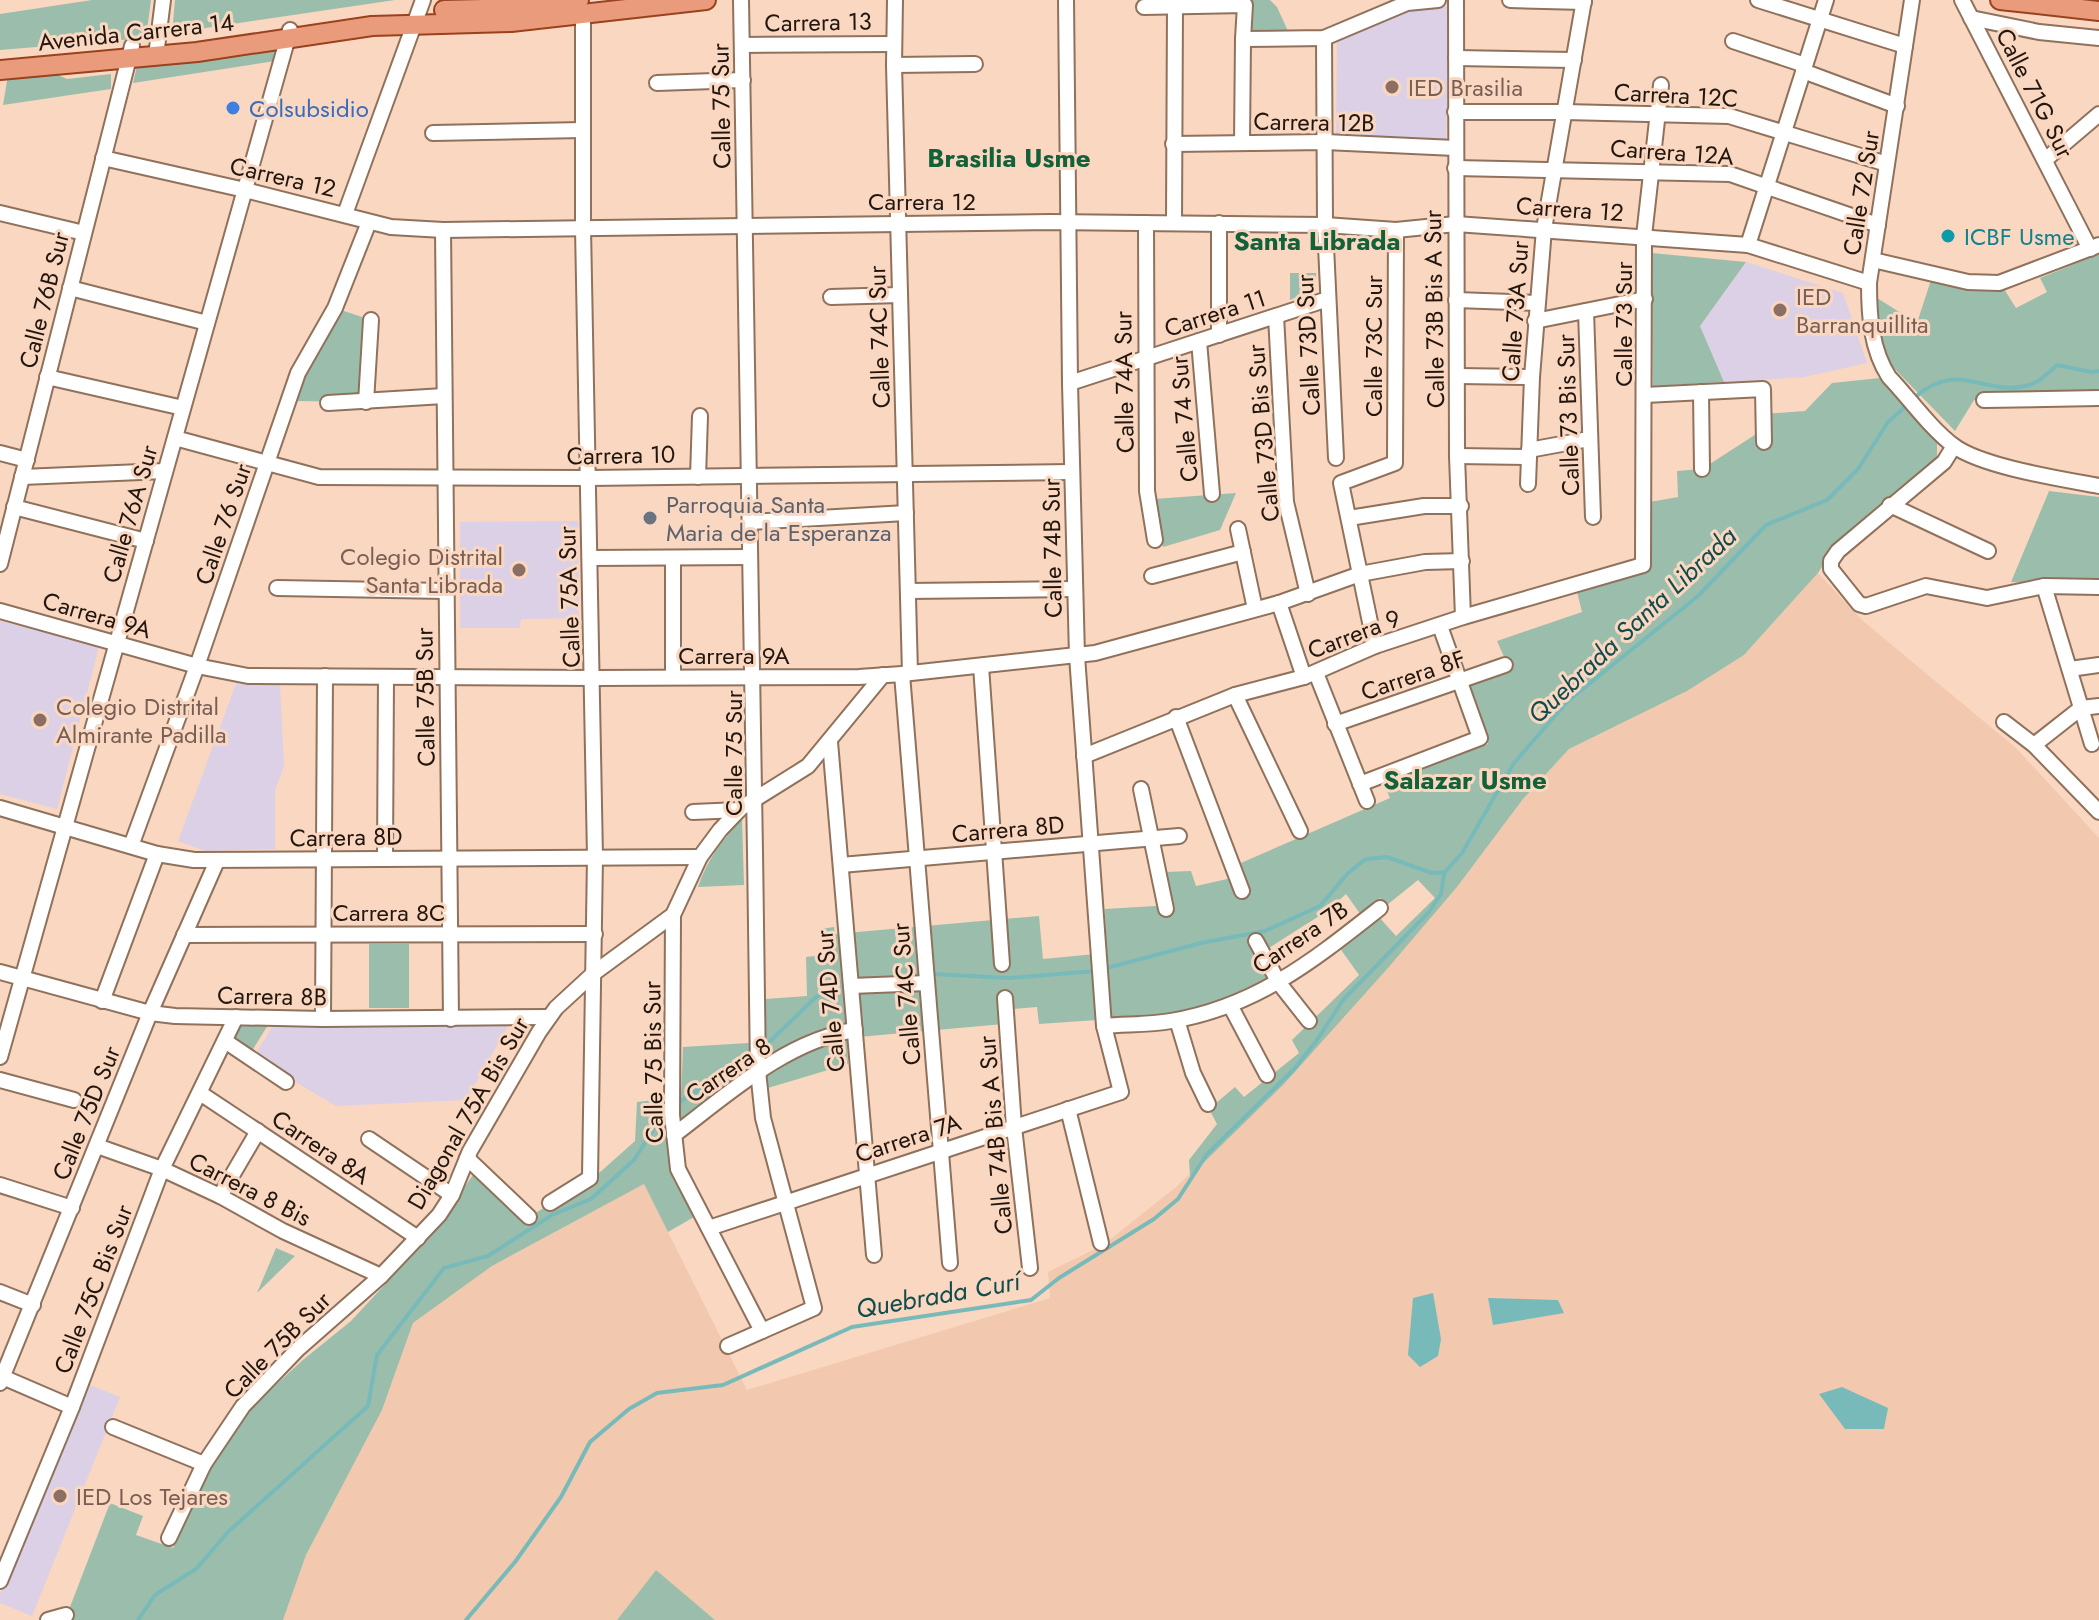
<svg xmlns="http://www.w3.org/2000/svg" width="2099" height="1620" viewBox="0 0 2099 1620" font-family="Jost,sans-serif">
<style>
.built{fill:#f2c9ae}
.education{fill:#dbd0e5}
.green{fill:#9bbeac}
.water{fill:#78baba}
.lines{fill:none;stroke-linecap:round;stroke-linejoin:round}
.stream{stroke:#78baba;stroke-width:4}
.minor-casing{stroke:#8f715c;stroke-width:18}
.major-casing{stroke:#9a411d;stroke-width:22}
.minor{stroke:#fff;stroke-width:14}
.major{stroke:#e99b7c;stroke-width:18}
.education-dot{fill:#8d6e63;stroke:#fad7c0;stroke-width:3}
.shop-dot{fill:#3f7fe0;stroke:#fad7c0;stroke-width:3}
.culture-dot{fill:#0f9aa8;stroke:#fad7c0;stroke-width:3}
.worship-dot{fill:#6b7280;stroke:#fad7c0;stroke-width:3}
.labels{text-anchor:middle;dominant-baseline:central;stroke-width:6;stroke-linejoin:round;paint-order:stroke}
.street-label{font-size:24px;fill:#22160e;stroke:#fad7c0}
.education-label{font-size:24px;fill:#785e54;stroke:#fad7c0;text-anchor:start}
.shop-label{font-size:24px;fill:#366cbe;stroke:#fad7c0;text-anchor:start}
.culture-label{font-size:24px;fill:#0d838f;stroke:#fad7c0;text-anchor:start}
.worship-label{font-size:24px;fill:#5b616d;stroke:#fad7c0;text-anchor:start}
.neighbourhood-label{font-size:26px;font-weight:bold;fill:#126138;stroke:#fad7c0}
.water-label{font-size:26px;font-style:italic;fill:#104c4d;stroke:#fad7c0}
</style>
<rect width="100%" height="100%" fill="#fad7c0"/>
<polygon class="built" points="1818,573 1863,621 2016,748 2099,838 2099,1620 715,1620 656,1570 617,1620 283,1620 306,1555 382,1410 413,1323 492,1266 644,1184 747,1390 1050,1298 1048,1272 1103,1245 1176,1187 1284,1084 1388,968 1457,887 1523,799 1569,749 1687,691 1744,655"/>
<g class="education">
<polygon points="1415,6 1450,6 1446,140 1401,143 1336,141 1337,34"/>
<polygon points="1746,262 1843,293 1867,363 1804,377 1724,382 1700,326"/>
<polygon points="578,521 579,618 521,619 520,628 460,628 460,522"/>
<polygon points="0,621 99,646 57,809 0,794"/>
<polygon points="236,684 280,685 284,766 275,790 275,849 206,851 178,841"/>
<polygon points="508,1026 466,1100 336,1106 254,1057 272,1027"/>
<polygon points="85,1383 120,1397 32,1616 0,1603 0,1594"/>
</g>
<g class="green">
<polygon points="92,0 151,0 146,38 0,50 0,14"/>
<polygon points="175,0 395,0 172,33"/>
<polygon points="1195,0 1270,0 1277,7 1288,31 1251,30 1251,2"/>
<polygon points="278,49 275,61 133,83 137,66"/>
<polygon points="49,71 67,79 111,74 111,89 3,105 8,75"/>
<polygon points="1652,253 1746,262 1700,326 1724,382 1653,386"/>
<polygon points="2099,254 2099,396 1974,400 1955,431 1886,360 1878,331 1877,298 1917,323 1931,280 1980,291 2004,289 2016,308 2047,292 2040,278"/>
<polygon points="1290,273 1316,273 1316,288 1290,300"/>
<polygon points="341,310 371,320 366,402 295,401 310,361"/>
<polygon points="1880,378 1937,441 1937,461 1833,549 1818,573 1744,655 1687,691 1569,749 1523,799 1457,887 1388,968 1284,1084 1190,1176 1189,1160 1217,1124 1209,1109 1235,1087 1244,1097 1299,1053 1292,1040 1359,975 1339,947 1378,916 1396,936 1435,898 1418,880 1387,905 1380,898 1361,915 1346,894 1327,911 1258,955 1270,980 1208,1006 1155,1016 1039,1024 1037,1007 1014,1009 1015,1023 847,1038 848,1064 768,1088 765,1059 749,1068 668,1132 672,1177 694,1217 668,1232 644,1184 492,1266 413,1323 382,1410 306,1555 283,1620 65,1620 110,1503 143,1516 136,1535 173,1548 210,1471 238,1424 258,1401 304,1359 351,1321 429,1237 478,1168 529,1217 598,1174 635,1141 637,1102 681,1097 683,1047 764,1042 765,999 807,996 806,957 822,955 821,929 834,927 835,934 1039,916 1043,959 1106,953 1105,909 1171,905 1165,872 1191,871 1196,886 1245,875 1241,863 1390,798 1384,784 1488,744 1466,685 1509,668 1497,641 1582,612 1575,584 1643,565 1644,503 1678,497 1677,471 1702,469 1764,429 1764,414 1805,411 1832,383"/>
<polygon points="2049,491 2099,497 2099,585 2011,582"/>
<polygon points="1236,493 1220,530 1163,547 1154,499"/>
<path d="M 742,819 L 744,885 L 698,887 C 707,859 722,841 742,819 Z"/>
<rect x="369" y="944" width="40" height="64"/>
<polygon points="239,1022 268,1025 250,1054 231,1041"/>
<polygon points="276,1248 295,1256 257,1293"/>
<polygon points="656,1570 715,1620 617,1620"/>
</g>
<g class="water">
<polygon points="1433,1293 1441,1339 1438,1356 1420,1367 1408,1355 1413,1298"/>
<polygon points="1488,1298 1558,1300 1564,1313 1493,1325"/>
<polygon points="1842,1387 1888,1408 1884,1429 1845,1429 1819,1394"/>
</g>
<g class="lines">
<g class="stream">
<path d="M 1913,399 C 1959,356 1986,400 2032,384 C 2040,382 2050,371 2057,365 L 2091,372 L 2099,371"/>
<polyline points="1103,969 1201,943 1265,931 1320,906 1348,873 1366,859 1387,857 1432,873 1445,872 1462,853 1514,763 1568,701 1698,596 1766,525 1827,500 1858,469 1888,422 1907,405"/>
<polyline points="934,974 1009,978 1095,971"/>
<polyline points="760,1051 816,997 839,982"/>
<polyline points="676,1104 753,1055"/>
<polyline points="138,1620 155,1595 196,1569 228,1532 368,1406 377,1355 444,1268 488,1256 552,1215 591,1199 634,1160 663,1114 669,1109"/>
<polyline points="466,1620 515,1562 561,1497 590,1442 629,1409 657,1393 723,1385 852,1327 1031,1300 1059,1278 1154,1219 1178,1199 1207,1154 1294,1069 1317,1040 1343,1000 1429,912 1441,894 1444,874"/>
</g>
<g class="minor-casing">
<g id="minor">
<polyline points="895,0 894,65 910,673"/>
<polyline points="1456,0 1457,456 1463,617"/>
<polyline points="1510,0 1584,2"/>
<polyline points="1758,0 1905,46"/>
<path d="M 1912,0 L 1869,283 C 1869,316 1871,349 1889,377 C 1910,399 1930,428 1954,446 C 1983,467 2062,479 2099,486"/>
<polyline points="1962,0 2090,249"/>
<polyline points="1144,7 1245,5 1243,39 1242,143"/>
<polyline points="1971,18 2039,32 2099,38"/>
<polyline points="1324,38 1325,225 1336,458"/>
<polyline points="1243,39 1324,38 1407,3 1438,0"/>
<polyline points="1733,41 1805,65"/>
<polyline points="743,45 894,44"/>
<polyline points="156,56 163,0"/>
<polyline points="1456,58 1574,60"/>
<polyline points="894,65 975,64"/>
<polyline points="1803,71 1897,106"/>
<polyline points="657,83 743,80"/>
<polyline points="1455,112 1565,112 1729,116 1887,164"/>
<polyline points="433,133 583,130"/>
<polyline points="1173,144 1325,142 1455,148"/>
<polyline points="103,158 245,190 391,227 443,230 1050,222 1325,225 1396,230 1456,224 1748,245 1869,283"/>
<polyline points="2045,160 2099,114"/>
<polyline points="1455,168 1730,174 1878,225"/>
<polyline points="0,213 84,233"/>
<polyline points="345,214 423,0"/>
<polyline points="1146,223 1147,491 1155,540"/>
<polyline points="1174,223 1175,6"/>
<polyline points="443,230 451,1019"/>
<polyline points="1748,245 1826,0"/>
<polyline points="1873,260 1968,282 1999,283 2099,245"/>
<polyline points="70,288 207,323"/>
<polyline points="831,297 900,295"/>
<polyline points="1456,300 1537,303"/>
<polyline points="1586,311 1593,517"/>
<polyline points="1276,316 1286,502 1308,594"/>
<polyline points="1535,321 1645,299"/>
<polyline points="1219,335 1219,223"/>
<polyline points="1199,341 1212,494"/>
<polyline points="1458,376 1532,377"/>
<polyline points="47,377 183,408"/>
<polyline points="1070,383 1328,299"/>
<polyline points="1701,392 1702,469"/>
<polyline points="1645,395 1763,389 1764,442"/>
<polyline points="1984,400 2099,398"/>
<polyline points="366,402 371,320"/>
<polyline points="328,403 444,396"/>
<polyline points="175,438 319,477 589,478 1072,472"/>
<polyline points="1954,446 1944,462 1838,551 1831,561 1831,569 1859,604 1866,606 1926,586 1987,598 2044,586 2099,587"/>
<polyline points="1529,450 1589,439"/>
<polyline points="0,453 27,460"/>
<polyline points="1457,456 1529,457"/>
<polyline points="22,477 165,471"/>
<polyline points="698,477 700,416"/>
<polyline points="1528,484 1532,377 1544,229 1584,0"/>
<polyline points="1890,505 1988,551"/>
<polyline points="14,507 146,541"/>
<polyline points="1349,518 1424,506 1461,506"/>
<polyline points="750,522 906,513"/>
<polyline points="1238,529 1255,609"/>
<polyline points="590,558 750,557"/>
<polyline points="0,564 132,46"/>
<polyline points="1152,576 1243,552"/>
<polyline points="2044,586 2092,744"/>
<polyline points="277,588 446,591"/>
<polyline points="908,591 1075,589"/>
<polyline points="1279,603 1304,677"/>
<polyline points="0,611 197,666 248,676 594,678 859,677 902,674 1095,653 1279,603 1360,574 1425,562 1462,561"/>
<polyline points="1375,646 1341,483 1395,463 1396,230"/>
<polyline points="981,666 1002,964"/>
<polyline points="2070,669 2099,665"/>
<polyline points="1316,673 1367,801"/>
<polyline points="902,674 950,1263"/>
<polyline points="673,677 673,558"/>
<polyline points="1235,695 1300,831"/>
<polyline points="1176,717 1242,891"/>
<polyline points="2004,722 2034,745 2099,812"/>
<polyline points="1335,724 1505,665"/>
<polyline points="830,742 874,1255"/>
<polyline points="2034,745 2081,708 2099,706"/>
<polyline points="1084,756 1235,695 1304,677 1375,646 1463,617 1643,565 1644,236 1661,85"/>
<polyline points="1360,784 1480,738 1440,626"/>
<polyline points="1141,789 1166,909"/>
<polyline points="0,808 157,854 194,860 700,857"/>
<polyline points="693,812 739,810"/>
<polyline points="131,846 197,666 298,373 335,308 369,222"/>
<polyline points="385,858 386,677"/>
<polyline points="841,865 1179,836"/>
<polyline points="673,915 672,1115 678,1169 762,1331"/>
<polyline points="184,935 595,934"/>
<polyline points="1256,941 1279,983 1309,1021"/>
<polyline points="0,972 150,1013 175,1016 323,1019 549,1017"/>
<polyline points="851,986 927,983"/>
<polyline points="1005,998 1014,1127 1030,1268"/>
<polyline points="102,1001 157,854"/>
<polyline points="1230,1005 1267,1075"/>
<polyline points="323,1019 325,676"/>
<polyline points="1177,1020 1193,1073 1208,1104"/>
<path d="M 1104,1026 C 1126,1024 1149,1025 1171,1021 C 1256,1007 1314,960 1380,908"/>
<polyline points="225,1041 286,1082"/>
<polyline points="0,1057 290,30"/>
<polyline points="0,1080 74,1100"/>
<polyline points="200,1093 418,1238"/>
<polyline points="1068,1109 1101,1243"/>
<path d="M 674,1135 C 727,1095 787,1040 855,1030"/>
<polyline points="369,1139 452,1195"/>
<polyline points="97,1146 162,1169 220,1196 283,1231 381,1276"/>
<polyline points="467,1158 529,1217"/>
<polyline points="0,1185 72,1208"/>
<polyline points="220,1196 258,1131"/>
<polyline points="550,1203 590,1178 595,857 583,228 583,14"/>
<polyline points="709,1228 1121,1092 1104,1026 1077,656 1070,383 1066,0"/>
<polyline points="0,1292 33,1305"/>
<path d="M 728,1346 L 814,1308 L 763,1118 L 758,1071 C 753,714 749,357 741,0"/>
<polyline points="0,1376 72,1407"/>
<polyline points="0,1383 150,1013 217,861"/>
<polyline points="113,1427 204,1464"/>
<polyline points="169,1538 204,1464 243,1406 298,1349 381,1276 439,1215 452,1195 470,1151 539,1032 556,1008 594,973 673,915 700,857 720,830 741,808 808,766 883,675"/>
<polyline points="0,1581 72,1407 162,1169 236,1017"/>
<polyline points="48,1620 66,1615"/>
</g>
</g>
<g class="major-casing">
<g id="major">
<polyline points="2000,0 2099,11"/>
<polyline points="444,10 522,8 579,0"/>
<polyline points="0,70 197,52 372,26 511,22 706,0"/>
</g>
</g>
<use href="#minor" class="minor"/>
<use href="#major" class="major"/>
</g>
<g class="education-dot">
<circle cx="1392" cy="87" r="8"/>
<circle cx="1780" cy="310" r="8"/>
<circle cx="519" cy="570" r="8"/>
<circle cx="40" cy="720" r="8"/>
<circle cx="60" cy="1496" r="8"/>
</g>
<circle class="shop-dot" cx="233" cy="108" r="8"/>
<circle class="culture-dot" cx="1948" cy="236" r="8"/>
<circle class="worship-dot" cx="650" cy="518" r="8"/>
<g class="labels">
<g class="street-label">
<text transform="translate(818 22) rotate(-1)">Carrera 13</text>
<text transform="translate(136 32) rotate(-6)">Avenida Carrera 14</text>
<text transform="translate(2035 93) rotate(63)">Calle 71G Sur</text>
<text transform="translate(1676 95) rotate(3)">Carrera 12C</text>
<text transform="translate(721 106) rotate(-91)">Calle 75 Sur</text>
<text transform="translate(1314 122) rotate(1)">Carrera 12B</text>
<text transform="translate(1672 152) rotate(4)">Carrera 12A</text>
<text transform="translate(283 177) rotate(13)">Carrera 12</text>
<text transform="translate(1861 193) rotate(-81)">Calle 72 Sur</text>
<text x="922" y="201">Carrera 12</text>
<text transform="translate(1570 209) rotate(4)">Carrera 12</text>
<text transform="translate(44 300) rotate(-76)">Calle 76B Sur</text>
<text transform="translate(1434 309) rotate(-91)">Calle 73B Bis A Sur</text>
<text transform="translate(1515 311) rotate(-86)">Calle 73A Sur</text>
<text transform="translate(1215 313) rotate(-18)">Carrera 11</text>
<text transform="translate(1623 324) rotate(-90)">Calle 73 Sur</text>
<text transform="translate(879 337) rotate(-92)">Calle 74C Sur</text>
<text transform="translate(1308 345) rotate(-93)">Calle 73D Sur</text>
<text transform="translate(1373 346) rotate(-90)">Calle 73C Sur</text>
<text transform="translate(1124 382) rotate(-91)">Calle 74A Sur</text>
<text transform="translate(1568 415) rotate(-92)">Calle 73 Bis Sur</text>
<text transform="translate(1184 419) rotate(-95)">Calle 74 Sur</text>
<text transform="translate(1263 433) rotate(-95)">Calle 73D Bis Sur</text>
<text transform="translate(621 455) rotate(-1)">Carrera 10</text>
<text transform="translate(130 514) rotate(-74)">Calle 76A Sur</text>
<text transform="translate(223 524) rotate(-71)">Calle 76 Sur</text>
<text transform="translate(1052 548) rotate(-91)">Calle 74B Sur</text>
<text transform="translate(569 597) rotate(-92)">Calle 75A Sur</text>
<text transform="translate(97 615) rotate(16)">Carrera 9A</text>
<text transform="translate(1354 634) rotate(-21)">Carrera 9</text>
<text x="734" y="655">Carrera 9A</text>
<text transform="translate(1413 675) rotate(-19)">Carrera 8F</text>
<text transform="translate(425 697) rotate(-91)">Calle 75B Sur</text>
<text transform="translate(733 753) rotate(-90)">Calle 75 Sur</text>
<text transform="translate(1008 829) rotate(-5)">Carrera 8D</text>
<text transform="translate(346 837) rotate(-1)">Carrera 8D</text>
<text x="389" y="912">Carrera 8C</text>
<text transform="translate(1300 937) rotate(-34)">Carrera 7B</text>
<text transform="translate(906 994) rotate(-95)">Calle 74C Sur</text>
<text transform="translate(272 996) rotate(1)">Carrera 8B</text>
<text transform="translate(830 1001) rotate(-95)">Calle 74D Sur</text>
<text transform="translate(653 1062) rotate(-91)">Calle 75 Bis Sur</text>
<text transform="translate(728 1070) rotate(-34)">Carrera 8</text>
<text transform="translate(86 1113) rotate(-68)">Calle 75D Sur</text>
<text transform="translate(468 1113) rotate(-60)">Diagonal 75A Bis Sur</text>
<text transform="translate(995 1135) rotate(-95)">Calle 74B Bis A Sur</text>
<text transform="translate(908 1138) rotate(-18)">Carrera 7A</text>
<text transform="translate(321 1147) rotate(34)">Carrera 8A</text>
<text transform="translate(250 1189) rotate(27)">Carrera 8 Bis</text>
<text transform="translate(93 1289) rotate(-69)">Calle 75C Bis Sur</text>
<text transform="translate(277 1345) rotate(-45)">Calle 75B Sur</text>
</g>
<g class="education-label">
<text x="1408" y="87">IED Brasilia</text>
<text x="1796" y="296">IED<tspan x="1796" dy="28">Barranquillita</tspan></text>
<text x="503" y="556" text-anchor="end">Colegio Distrital<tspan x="503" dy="28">Santa Librada</tspan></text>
<text x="56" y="706">Colegio Distrital<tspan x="56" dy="28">Almirante Padilla</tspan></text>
<text x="76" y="1496">IED Los Tejares</text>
</g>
<g class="shop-label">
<text x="249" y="108">Colsubsidio</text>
</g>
<g class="culture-label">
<text x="1964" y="236">ICBF Usme</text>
</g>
<g class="worship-label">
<text x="666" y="504">Parroquia Santa<tspan x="666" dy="28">Maria de la Esperanza</tspan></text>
</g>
<g class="neighbourhood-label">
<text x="1009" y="158">Brasilia Usme</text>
<text x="1317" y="241">Santa Librada</text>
<text x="1465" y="780">Salazar Usme</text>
</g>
<g class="water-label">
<text transform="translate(1632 625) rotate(-43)">Quebrada Santa Librada</text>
<text transform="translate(938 1295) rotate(-10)">Quebrada Curí</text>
</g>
</g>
</svg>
